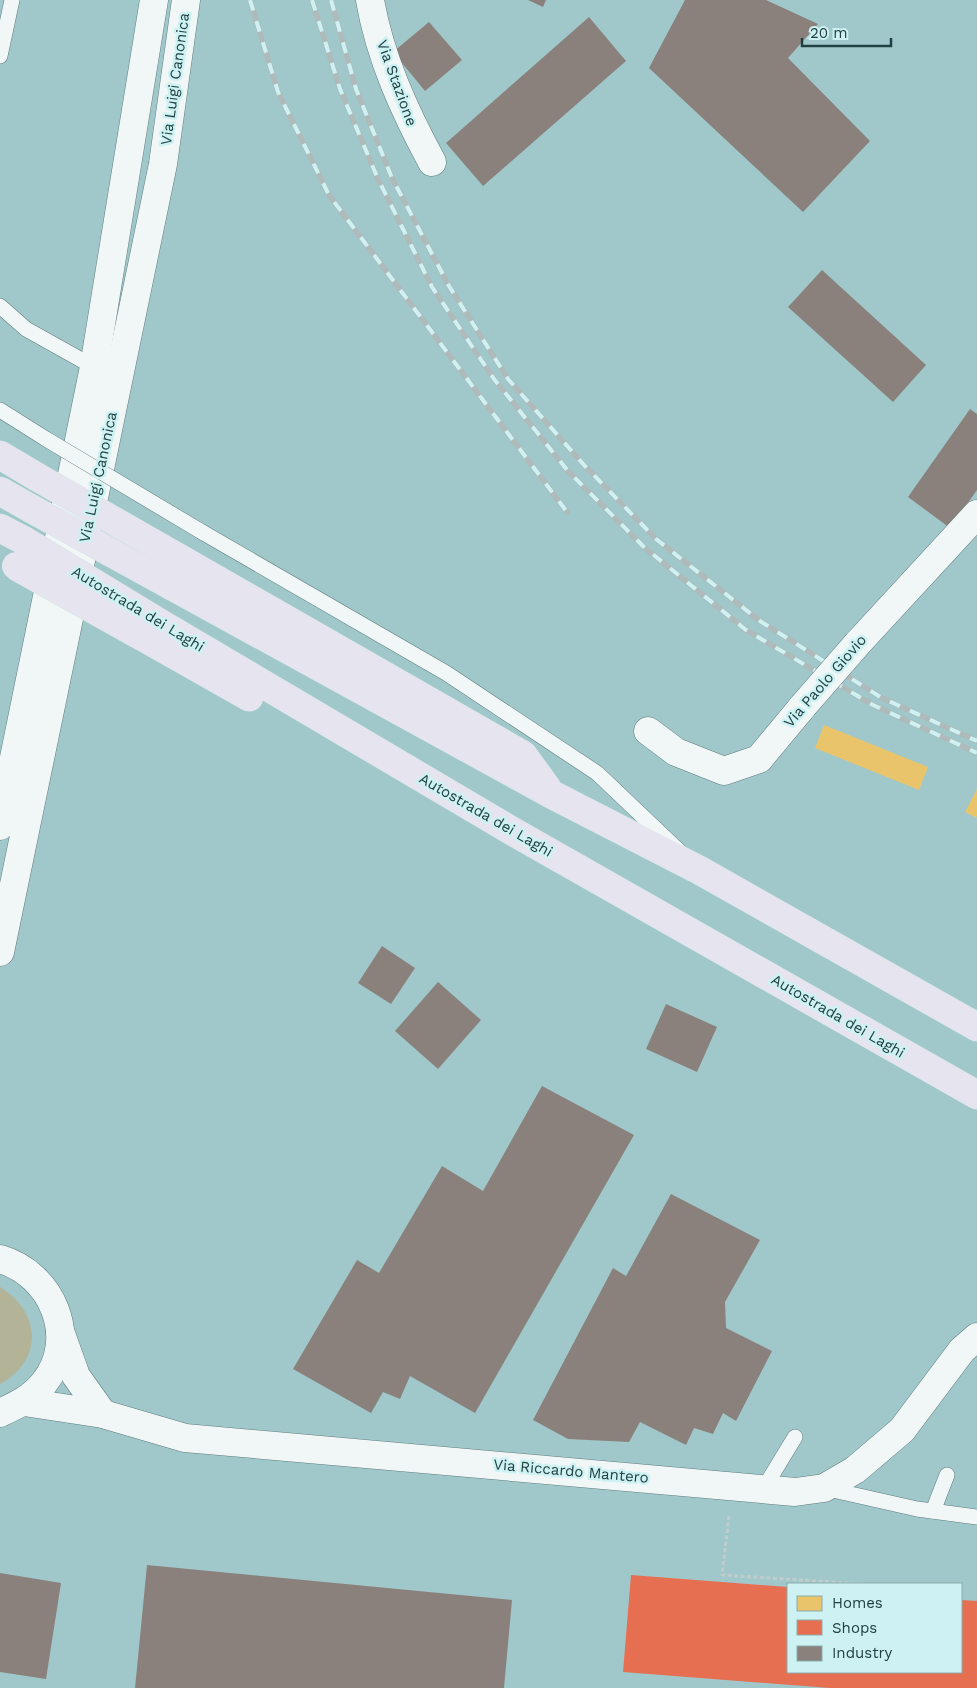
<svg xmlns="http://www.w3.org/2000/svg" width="977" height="1688" viewBox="0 0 977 1688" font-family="'Work Sans',sans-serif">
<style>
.green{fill:#b2b397}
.homes{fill:#e9c46a}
.shops{fill:#e76f51}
.industry{fill:#8a817c}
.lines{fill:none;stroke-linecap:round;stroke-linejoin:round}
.service-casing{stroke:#5f7c7e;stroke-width:16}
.minor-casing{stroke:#5f7c7e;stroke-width:29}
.tertiary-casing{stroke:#5f7c7e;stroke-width:29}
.motorway-casing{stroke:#d4e6e7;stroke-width:29}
.path{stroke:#c0cdce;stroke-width:3;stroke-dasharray:4 2.5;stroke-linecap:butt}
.service{stroke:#f1f7f7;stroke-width:15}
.minor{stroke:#f1f7f7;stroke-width:28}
.tertiary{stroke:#f1f7f7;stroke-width:28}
.motorway{stroke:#e6e4ef;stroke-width:28}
.rail-casing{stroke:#afbaba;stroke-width:5.5}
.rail{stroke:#cef2f3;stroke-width:4;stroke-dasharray:11;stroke-linecap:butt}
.service-bridge-casing{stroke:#5f7c7e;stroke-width:16;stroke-linecap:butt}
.minor-bridge-casing{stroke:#5f7c7e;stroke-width:29;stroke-linecap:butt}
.motorway-bridge-casing{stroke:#d4e6e7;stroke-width:29;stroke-linecap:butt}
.service-bridge{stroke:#f1f7f7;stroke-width:15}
.minor-bridge{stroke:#f1f7f7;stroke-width:28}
.motorway-bridge{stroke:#e6e4ef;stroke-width:28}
.labels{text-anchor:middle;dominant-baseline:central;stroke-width:5;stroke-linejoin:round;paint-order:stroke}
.street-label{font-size:15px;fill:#214041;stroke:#cef2f3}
</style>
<rect width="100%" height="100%" fill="#a0c8ca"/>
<path class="green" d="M 0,1287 C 41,1312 44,1360 0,1384 Z"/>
<g class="homes">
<polygon points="824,725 928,767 919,790 815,748"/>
<polygon points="977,789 977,818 965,812"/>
</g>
<polygon class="shops" points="631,1575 788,1587 788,1672 961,1672 961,1600 977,1601 977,1688 830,1688 623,1672"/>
<g class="industry">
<polygon points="528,0 546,0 543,7"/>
<polygon points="685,0 766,0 818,24 788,58 870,141 803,212 649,68"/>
<polygon points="589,17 626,61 483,186 446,143"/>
<polygon points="429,22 462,60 425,91 393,52"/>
<polygon points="822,270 926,365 893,402 788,307"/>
<polygon points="970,409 977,414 977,490 950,528 908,497"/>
<polygon points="382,946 415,968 391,1004 358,983"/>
<polygon points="438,982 481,1020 438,1069 395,1031"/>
<polygon points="666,1004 717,1027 697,1072 646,1049"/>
<polygon points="542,1086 634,1135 475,1413 410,1376 400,1399 383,1392 371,1413 293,1369 357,1260 379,1273 442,1166 483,1191"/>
<polygon points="671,1194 760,1240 725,1302 726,1328 772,1351 736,1421 723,1413 713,1434 694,1428 686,1445 640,1422 629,1442 568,1439 533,1420 613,1268 626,1276"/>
<polygon points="147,1565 512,1600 504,1688 135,1688"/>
<polygon points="0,1573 61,1583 46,1679 0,1672"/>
</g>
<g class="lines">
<g class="service-casing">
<g id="service">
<polyline points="0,56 12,0"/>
<polyline points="0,306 26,329 94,367"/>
<polyline points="0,410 46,439"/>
<polyline points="202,532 446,673 597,773 678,850"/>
<polyline points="764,1488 795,1437"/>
<polyline points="824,1488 917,1509 977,1517"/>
<polyline points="933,1511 947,1475"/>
</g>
</g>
<g class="minor-casing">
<g id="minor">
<path d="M 370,0 C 380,58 405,112 432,162"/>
<polyline points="858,643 977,514"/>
<polyline points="648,731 676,752 724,771 759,759 803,706"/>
<polyline points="60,1331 76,1376 103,1414"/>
<polyline points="24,1402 103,1414 185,1438 795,1492 824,1488 855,1470 902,1430 962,1350 977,1337"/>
</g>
</g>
<g class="tertiary-casing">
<g id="tertiary">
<polyline points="0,826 94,367 154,0"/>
<polyline points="0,952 163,164 186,0"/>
<path d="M 0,1259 C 52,1274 80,1338 44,1383 C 32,1398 17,1405 0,1413"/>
</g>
</g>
<g class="motorway-casing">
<g id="motorway">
<polyline points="0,455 37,477"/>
<polyline points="0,491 30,508"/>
<polyline points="0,528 23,540"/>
<polyline points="186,562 523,755 547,788"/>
<polyline points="172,586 551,794 699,870 977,1027"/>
<polyline points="153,619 512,831 977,1095"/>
<polyline points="143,637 249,697"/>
</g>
</g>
<polyline class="path" points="729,1516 722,1575 862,1584"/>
<use href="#service" class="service"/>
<use href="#minor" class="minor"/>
<use href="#tertiary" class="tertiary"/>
<use href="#motorway" class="motorway"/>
<g class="rail-casing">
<g id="rail">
<polyline points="250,0 278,92 329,195 567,512"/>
<polyline points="312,0 340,89 378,179 432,287 494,379 568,471 644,547 746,630 873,705 977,753"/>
<polyline points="331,0 356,89 392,178 449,286 508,379 584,465 656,539 760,621 882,698 977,741"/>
</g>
</g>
<use href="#rail" class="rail"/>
<g class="service-bridge-casing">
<polyline id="service-bridge" points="46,439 202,532"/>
</g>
<g class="minor-bridge-casing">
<polyline id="minor-bridge" points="803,706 858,643"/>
</g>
<g class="motorway-bridge-casing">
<g id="motorway-bridge">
<polyline points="37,477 186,562"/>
<polyline points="30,508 172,586"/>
<polyline points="23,540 153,619"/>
<polyline points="16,566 143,637"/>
</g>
</g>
<use href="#service-bridge" class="service-bridge"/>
<use href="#minor-bridge" class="minor-bridge"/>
<use href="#motorway-bridge" class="motorway-bridge"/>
</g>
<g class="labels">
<g class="street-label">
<text transform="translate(175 79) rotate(-82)">Via Luigi Canonica</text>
<text transform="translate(397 83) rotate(70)">Via Stazione</text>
<text transform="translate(98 477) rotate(-78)">Via Luigi Canonica</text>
<text transform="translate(138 609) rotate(31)">Autostrada dei Laghi</text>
<text transform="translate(825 681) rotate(-49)">Via Paolo Giovio</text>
<text transform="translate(486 815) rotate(30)">Autostrada dei Laghi</text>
<text transform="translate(838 1016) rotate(30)">Autostrada dei Laghi</text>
<text transform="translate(571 1471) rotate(5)">Via Riccardo Mantero</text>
</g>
</g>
<rect x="787" y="1583" width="175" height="90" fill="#cef2f3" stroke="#89abac"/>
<rect x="797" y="1596" width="25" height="15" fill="#e9c46a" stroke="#89abac"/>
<text x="832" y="1608" font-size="15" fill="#214041">Homes</text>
<rect x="797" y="1620" width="25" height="15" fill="#e76f51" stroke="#89abac"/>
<text x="832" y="1633" font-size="15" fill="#214041">Shops</text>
<rect x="797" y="1646" width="25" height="15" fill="#8a817c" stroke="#89abac"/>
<text x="832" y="1658" font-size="15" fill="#214041">Industry</text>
<path d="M802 38v8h89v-8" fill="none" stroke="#214041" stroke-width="2.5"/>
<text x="810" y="38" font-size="15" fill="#214041" stroke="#cef2f3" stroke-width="4" paint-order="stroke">20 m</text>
</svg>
